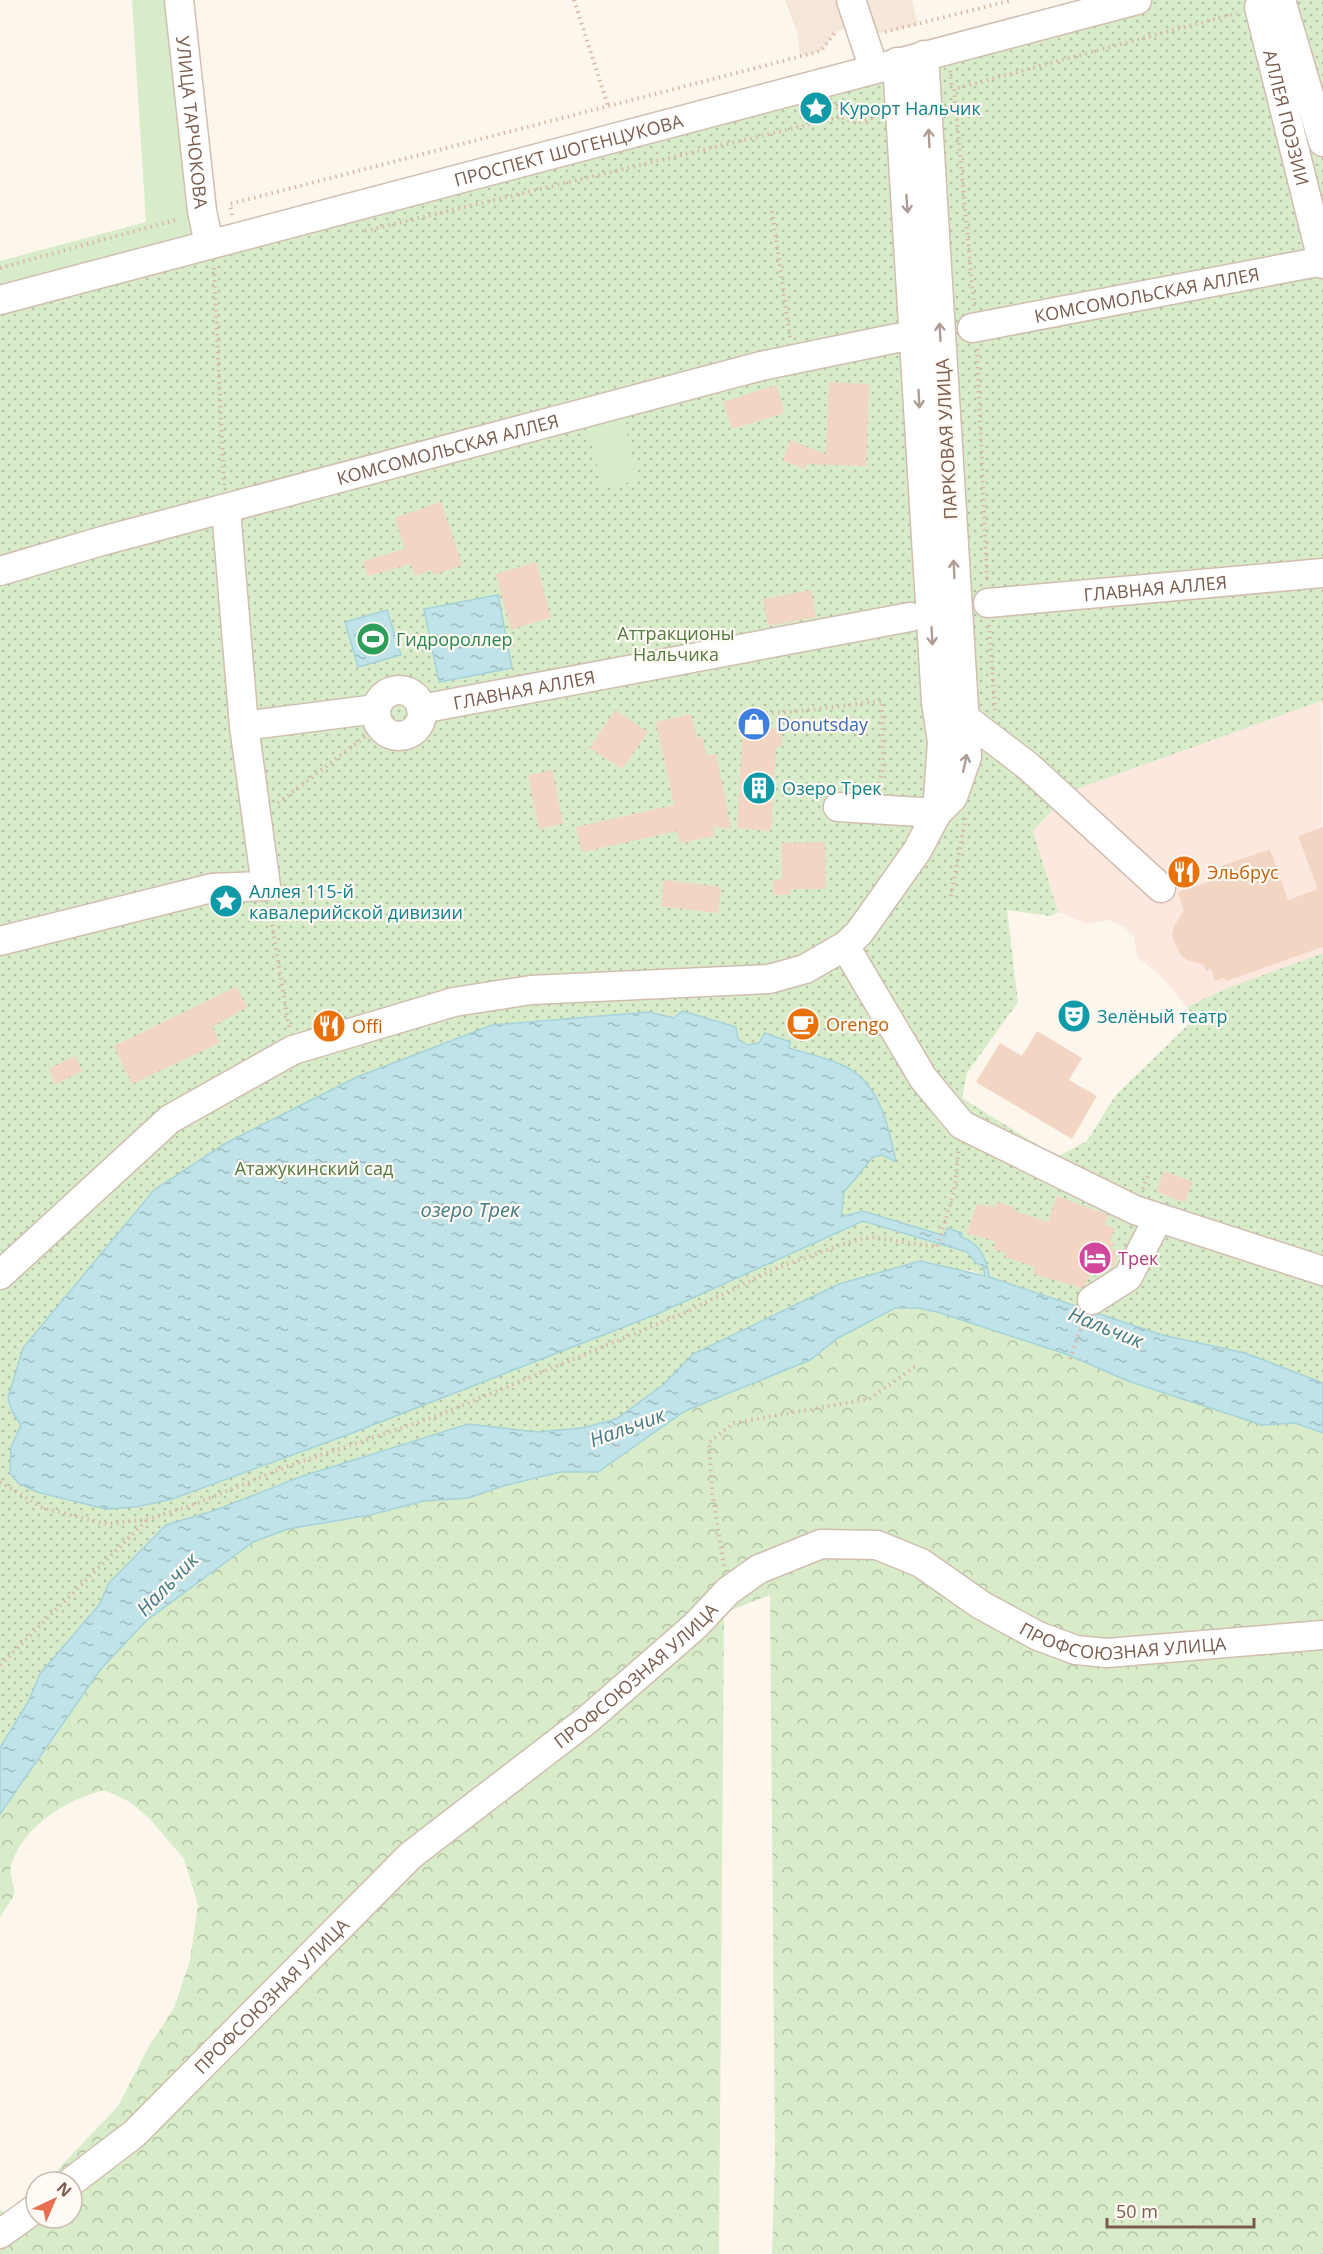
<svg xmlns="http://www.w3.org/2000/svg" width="1323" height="2254" viewBox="0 0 1323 2254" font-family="'Open Sans',sans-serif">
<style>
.residential{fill:#f5e8da}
.commercial{fill:#fde8e0}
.forest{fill:url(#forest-crowns)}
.park{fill:url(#park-dots)}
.garden{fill:#d8ecc9}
.water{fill:url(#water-ripples);stroke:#a5d3da;stroke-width:1.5}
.building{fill:#f3d5c3}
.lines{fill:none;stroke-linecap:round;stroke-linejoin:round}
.minor-casing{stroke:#d1beb0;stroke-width:31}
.path{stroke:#d9b8a5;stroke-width:4;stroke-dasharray:1.5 4.5;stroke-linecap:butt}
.minor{stroke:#fff;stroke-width:28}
.oneway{stroke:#af9d94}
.labels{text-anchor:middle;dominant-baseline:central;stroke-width:4.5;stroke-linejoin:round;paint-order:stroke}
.culture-label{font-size:18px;fill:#0d838f;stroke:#fffaf3;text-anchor:start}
.street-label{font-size:18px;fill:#7a5c4d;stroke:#fffaf3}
.park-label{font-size:18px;fill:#537a41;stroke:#fffaf3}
.leisure-label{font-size:18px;fill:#27864d;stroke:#fffaf3;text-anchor:start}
.shop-label{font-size:18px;fill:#366cbe;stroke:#fffaf3;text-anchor:start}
.food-label{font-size:18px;fill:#c56008;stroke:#fffaf3;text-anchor:start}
.hotel-label{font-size:18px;fill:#b23c85;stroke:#fffaf3;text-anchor:start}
.water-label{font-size:20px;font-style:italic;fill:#437c86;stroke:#fffaf3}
</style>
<defs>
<pattern id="forest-crowns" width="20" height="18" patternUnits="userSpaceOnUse" patternTransform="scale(1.5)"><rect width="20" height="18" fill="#d8ecc9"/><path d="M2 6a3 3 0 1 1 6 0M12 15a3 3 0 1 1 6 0" fill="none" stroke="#b4c2a5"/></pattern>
<pattern id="park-dots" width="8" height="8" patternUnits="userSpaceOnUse" patternTransform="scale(1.5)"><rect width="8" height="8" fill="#d8ecc9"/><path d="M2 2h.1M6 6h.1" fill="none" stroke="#b4c2a5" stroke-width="1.8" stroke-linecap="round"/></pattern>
<pattern id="water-ripples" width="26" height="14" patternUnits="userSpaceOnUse" patternTransform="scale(1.5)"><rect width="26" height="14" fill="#bfe3e8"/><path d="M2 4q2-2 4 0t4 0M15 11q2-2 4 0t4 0" fill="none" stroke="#a0bbbe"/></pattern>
</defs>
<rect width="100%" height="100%" fill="#fdf6ec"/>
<polygon class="residential" points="785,0 912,0 918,25 875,34 857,25 837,31 821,51 800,56 797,32"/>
<polygon class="commercial" points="1321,701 1323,953 1228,988 1187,1007 1161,976 1137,957 1134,937 1123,926 1109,920 1087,924 1058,912 1033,832 1071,791"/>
<path class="forest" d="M 895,1308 L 918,1308 L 937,1312 L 1066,1354 L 1128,1381 L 1262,1425 L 1295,1423 L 1323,1433 L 1323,2254 L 772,2254 L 775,2157 L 770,1595 L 724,1613 L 719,2254 L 0,2254 L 0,2210 L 8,2213 L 36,2192 L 36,2218 L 72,2218 L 72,2182 L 46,2182 L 118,2106 L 149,2046 L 174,2008 L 190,1960 L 198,1905 L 184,1859 L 149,1818 L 130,1802 L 104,1790 C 66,1800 24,1825 11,1865 C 8,1874 15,1884 14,1893 C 13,1900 4,1910 0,1917 L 0,1814 L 100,1670 L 146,1621 L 230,1557 L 253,1542 L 288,1529 L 370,1515 L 424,1501 L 468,1498 L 503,1486 L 560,1472 L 598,1472 L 685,1411 L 810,1360 L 838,1338 Z"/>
<polygon class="park" points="1137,0 1323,0 1323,705 1321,701 1071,791 1033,831 1058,912 1050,916 1007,910 1018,1002 967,1073 962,1098 1057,1157 1087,1141 1115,1096 1194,1019 1187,1007 1228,988 1323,953 1323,1383 1245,1353 1162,1335 969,1270 876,1276 839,1284 693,1354 663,1385 616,1419 582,1428 537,1432 468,1424 300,1477 213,1511 166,1525 109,1583 99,1605 40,1674 28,1702 0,1748 0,300"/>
<g class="garden">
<polygon points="132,0 179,0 209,244 0,300 0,261 146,222"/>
<polygon points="623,419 638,480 603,489 588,427"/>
</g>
<g class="water">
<polygon points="498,595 512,668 439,682 424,609"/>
<polygon points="387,610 401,655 358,667 345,622"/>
<path d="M 682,1011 L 736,1027 L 738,1039 L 747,1045 L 759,1043 L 765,1033 L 790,1042 L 789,1048 C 808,1054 833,1059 850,1069 C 881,1088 889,1129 896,1162 L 882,1155 L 873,1157 L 844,1192 L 841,1217 L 863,1211 L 945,1236 L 947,1228 L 962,1233 L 961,1237 C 980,1243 987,1259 989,1277 L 1162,1335 L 1245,1353 L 1323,1383 L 1323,1433 L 1295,1423 L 1262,1425 L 1128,1381 L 1066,1354 L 937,1312 L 918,1308 L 895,1308 L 838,1338 L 810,1360 L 685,1411 L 598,1472 L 560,1472 L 503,1486 L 468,1498 L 424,1501 L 370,1515 L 288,1529 L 253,1542 L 146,1621 L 100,1670 L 0,1814 L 0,1748 L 28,1702 L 40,1674 L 99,1605 L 109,1583 L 166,1525 L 213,1511 L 300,1477 L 468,1424 L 537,1432 L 582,1428 L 616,1419 L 663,1385 L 693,1354 L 839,1284 L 920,1261 L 985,1276 L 983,1266 L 976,1263 L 967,1252 L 863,1221 L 657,1314 L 347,1435 L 172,1499 L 136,1507 L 106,1509 L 37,1492 L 18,1483 L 10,1473 L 11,1447 L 21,1425 L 12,1412 L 8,1398 L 23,1348 L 154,1190 L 226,1143 L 357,1077 L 492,1025 L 649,1012 L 674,1018 Z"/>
</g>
<g class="building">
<polygon points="829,382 869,384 866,466 807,464 805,469 783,461 790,440 826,454"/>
<polygon points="776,385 785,413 732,429 723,402"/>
<polygon points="441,502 462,565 434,575 432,570 415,576 411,564 368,576 363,561 405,549 395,518"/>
<polygon points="536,562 551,618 511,629 496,574"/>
<polygon points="811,590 816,617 768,626 763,599"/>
<polygon points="615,710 648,732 622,769 590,748"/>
<polygon points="691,714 697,738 702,737 707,756 716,754 731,828 713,827 715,836 680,843 677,831 582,852 576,827 674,805 656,722"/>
<polygon points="743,728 782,729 781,747 776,747 771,831 737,828"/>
<polygon points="552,770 563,824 539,829 528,775"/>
<polygon points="1323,827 1323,947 1226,981 1225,977 1215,981 1211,969 1206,971 1204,965 1187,960 1180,954 1172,936 1174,926 1184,910 1178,892 1217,879 1213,869 1270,849 1288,900 1318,889 1298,836"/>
<polygon points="825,842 826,889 790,889 790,895 773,895 773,880 782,879 781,843"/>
<polygon points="664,880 721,887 718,913 661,906"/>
<polygon points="236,987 247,1007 212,1027 220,1043 132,1084 114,1046"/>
<polygon points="1037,1031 1082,1058 1069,1080 1097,1096 1072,1139 976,1082 1000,1043 1022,1056"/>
<polygon points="75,1056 82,1071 56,1084 49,1069"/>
<polygon points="1164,1171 1193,1182 1185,1202 1156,1192"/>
<polygon points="1057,1196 1108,1215 1105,1225 1115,1228 1110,1241 1114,1243 1112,1249 1119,1251 1114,1267 1108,1265 1106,1271 1101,1269 1099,1275 1091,1272 1087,1283 1081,1288 1033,1274 1035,1267 1005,1257 1007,1253 993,1249 996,1242 967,1233 977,1204 996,1207 997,1202 1015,1208 1014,1211 1048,1222"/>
</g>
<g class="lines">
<g class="minor-casing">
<g id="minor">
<path id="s1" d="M 179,0 L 202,211 L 209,244"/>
<polyline points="851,0 874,69"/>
<polyline points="1281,0 1323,142"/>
<path id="s2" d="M 1259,7 L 1323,264"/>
<polyline points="897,62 936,702 942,742 937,813"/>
<path id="s3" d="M 0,300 L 1137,0"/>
<path id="s4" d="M 972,328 L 1323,261"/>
<path id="s5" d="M 0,571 L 102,541 L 761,366 L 897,338"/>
<path id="s6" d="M 988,603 L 1323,573"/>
<circle cx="399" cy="713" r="23"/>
<path id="s7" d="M 421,709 L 910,617"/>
<polyline points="957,712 1028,766 1161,888"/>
<polyline points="244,726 376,709"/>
<polyline points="838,807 937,813"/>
<polyline points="0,941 212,888 266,886 244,726 226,510"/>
<polyline points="845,946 923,1078 962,1125 1135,1210 1323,1271"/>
<polyline points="0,1275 170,1119 293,1050 454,1002 531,990 769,979 805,969 845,946 859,933 917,851 937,813 953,797 967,757 924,55"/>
<polyline points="1092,1300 1128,1277 1158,1218"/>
<path id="s8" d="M 71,2182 L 134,2134 L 411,1855 L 587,1720 L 695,1626 L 728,1591 L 759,1569 L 821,1544 L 877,1545 L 921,1563 L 981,1605 L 1038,1636 L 1076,1650 L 1107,1653 L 1323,1635"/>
<polyline points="0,2234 36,2208"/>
</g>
</g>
<g class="path">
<polyline points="574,0 608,106"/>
<polyline points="885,32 1013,0"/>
<polyline points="950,71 952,89"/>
<path d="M 835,102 L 840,117 C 853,123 864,125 876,115"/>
<polyline points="772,211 790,338"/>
<polyline points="232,215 230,204 821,51 836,31"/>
<polyline points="365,231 840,117"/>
<polyline points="0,268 175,220"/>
<polyline points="214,268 224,485"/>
<polyline points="974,306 954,89 1237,13"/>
<polyline points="977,349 987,582"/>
<polyline points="989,625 995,710"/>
<polyline points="744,728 744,714 792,712 882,701 883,768 878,788"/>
<polyline points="278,803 370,733"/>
<polyline points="951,896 966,815"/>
<polyline points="269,907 289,1027"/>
<polyline points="1143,1189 1148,1176"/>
<polyline points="1070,1359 1084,1320"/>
<polyline points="0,1482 43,1508 107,1524 149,1519 195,1504 291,1465 437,1416 686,1312 775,1269 840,1245 870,1237 937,1247 954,1192 959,1147"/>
<polyline points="724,1566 712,1492 709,1442 734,1423 869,1399 916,1366"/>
<polyline points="0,1665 148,1519"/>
</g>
<use href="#minor" class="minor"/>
</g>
<defs><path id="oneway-shaft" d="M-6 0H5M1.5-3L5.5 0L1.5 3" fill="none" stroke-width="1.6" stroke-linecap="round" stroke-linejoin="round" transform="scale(1.5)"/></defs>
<g class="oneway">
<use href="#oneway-shaft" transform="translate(929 138) rotate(-93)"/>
<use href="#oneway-shaft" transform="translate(907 204) rotate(86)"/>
<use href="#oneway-shaft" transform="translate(940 332) rotate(-93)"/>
<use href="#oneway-shaft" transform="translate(919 399) rotate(87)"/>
<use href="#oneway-shaft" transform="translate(954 569) rotate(-93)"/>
<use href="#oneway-shaft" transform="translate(932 636) rotate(87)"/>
<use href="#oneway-shaft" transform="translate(965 763) rotate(-78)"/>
</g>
<defs>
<g id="sight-disc" transform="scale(1.725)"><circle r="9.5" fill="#0f9aa8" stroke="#fffaf3"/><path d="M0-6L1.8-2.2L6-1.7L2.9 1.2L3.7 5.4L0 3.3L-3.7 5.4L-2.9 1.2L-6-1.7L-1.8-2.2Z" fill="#fff"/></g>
<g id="stadium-disc" transform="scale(1.725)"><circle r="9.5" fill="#2e9e5b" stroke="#fffaf3"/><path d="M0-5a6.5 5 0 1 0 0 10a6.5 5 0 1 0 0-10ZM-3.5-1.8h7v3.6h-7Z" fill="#fff"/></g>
<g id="shop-disc" transform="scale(1.725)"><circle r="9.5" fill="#3f7fe0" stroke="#fffaf3"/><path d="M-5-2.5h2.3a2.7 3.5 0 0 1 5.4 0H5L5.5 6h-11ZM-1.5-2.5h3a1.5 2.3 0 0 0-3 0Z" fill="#fff"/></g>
<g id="building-disc" transform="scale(1.725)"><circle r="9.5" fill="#0f9aa8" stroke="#fffaf3"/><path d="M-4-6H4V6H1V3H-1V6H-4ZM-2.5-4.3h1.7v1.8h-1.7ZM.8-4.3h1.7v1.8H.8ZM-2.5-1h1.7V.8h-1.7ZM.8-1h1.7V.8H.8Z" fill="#fff"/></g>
<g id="restaurant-disc" transform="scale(1.725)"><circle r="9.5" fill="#e8710a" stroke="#fffaf3"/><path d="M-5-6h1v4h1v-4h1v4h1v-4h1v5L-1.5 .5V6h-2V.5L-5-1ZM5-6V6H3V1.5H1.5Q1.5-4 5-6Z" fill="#fff"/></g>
<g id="theatre-disc" transform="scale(1.725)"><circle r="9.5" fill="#0f9aa8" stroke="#fffaf3"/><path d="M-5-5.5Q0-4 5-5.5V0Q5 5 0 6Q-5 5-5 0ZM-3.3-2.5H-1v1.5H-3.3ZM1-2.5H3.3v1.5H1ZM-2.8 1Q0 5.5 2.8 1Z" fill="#fff"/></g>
<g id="cafe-disc" transform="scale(1.725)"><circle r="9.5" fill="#e8710a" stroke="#fffaf3"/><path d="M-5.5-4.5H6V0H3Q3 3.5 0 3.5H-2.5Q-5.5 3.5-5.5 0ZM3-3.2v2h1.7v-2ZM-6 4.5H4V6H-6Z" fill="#fff"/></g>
<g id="hotel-disc" transform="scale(1.725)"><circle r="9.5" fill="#d1479c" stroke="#fffaf3"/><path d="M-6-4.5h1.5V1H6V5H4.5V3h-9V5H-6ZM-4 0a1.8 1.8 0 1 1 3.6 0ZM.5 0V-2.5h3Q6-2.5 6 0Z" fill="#fff"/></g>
</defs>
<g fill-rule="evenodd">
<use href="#sight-disc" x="816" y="108"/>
<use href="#stadium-disc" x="373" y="639"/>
<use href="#shop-disc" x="754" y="724"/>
<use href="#building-disc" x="759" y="788"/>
<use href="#restaurant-disc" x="1184" y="872"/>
<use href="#sight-disc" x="226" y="901"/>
<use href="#theatre-disc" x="1074" y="1016"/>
<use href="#cafe-disc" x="803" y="1024"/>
<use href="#restaurant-disc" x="329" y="1026"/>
<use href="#hotel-disc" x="1095" y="1258"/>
</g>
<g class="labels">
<g class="culture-label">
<text x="839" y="108">Курорт Нальчик</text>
<text x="782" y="788">Озеро Трек</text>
<text x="249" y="891">Аллея 115-й<tspan x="249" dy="21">кавалерийской дивизии</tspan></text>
<text x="1097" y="1016">Зелёный театр</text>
</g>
<g class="street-label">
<text stroke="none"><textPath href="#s2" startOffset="114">АЛЛЕЯ ПОЭЗИИ</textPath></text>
<text stroke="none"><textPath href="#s1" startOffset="123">УЛИЦА ТАРЧОКОВА</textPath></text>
<text stroke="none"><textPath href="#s3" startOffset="588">ПРОСПЕКТ ШОГЕНЦУКОВА</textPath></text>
<text stroke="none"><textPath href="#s4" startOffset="178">КОМСОМОЛЬСКАЯ АЛЛЕЯ</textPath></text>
<text transform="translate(946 439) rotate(-93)">ПАРКОВАЯ УЛИЦА</text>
<text stroke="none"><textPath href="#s5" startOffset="464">КОМСОМОЛЬСКАЯ АЛЛЕЯ</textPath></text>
<text stroke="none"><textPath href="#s6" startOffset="168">ГЛАВНАЯ АЛЛЕЯ</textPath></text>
<text stroke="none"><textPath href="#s7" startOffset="105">ГЛАВНАЯ АЛЛЕЯ</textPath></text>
<text stroke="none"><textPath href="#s8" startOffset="1318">ПРОФСОЮЗНАЯ УЛИЦА</textPath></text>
<text stroke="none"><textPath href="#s8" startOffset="760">ПРОФСОЮЗНАЯ УЛИЦА</textPath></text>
<text stroke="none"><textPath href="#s8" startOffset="274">ПРОФСОЮЗНАЯ УЛИЦА</textPath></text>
</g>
<g class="park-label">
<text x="676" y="633">Аттракционы<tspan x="676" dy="21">Нальчика</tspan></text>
<text x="314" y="1168">Атажукинский сад</text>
</g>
<g class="leisure-label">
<text x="396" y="639">Гидророллер</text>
</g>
<g class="shop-label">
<text x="777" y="724">Donutsday</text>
</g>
<g class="food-label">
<text x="1207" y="872">Эльбрус</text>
<text x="826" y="1024">Orengo</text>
<text x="352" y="1026">Offi</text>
</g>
<g class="hotel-label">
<text x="1118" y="1258">Трек</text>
</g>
<g class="water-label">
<text x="470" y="1209">озеро Трек</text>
<text transform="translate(1106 1327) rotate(22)">Нальчик</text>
<text transform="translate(627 1427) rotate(-20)">Нальчик</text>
<text transform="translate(167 1584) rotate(-46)">Нальчик</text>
</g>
</g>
<g transform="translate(54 2200) rotate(44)"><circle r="28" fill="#fffaf3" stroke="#cabbb1" stroke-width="1.5"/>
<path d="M0-4.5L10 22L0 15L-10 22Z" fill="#e76f51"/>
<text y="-9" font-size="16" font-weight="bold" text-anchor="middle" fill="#7a5c4d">N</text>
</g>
<path d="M1107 2218v9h147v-9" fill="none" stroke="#7a5c4d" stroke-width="3"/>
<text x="1116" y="2218" font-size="18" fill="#7a5c4d" stroke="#fffaf3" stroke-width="4.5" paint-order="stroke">50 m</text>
</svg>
